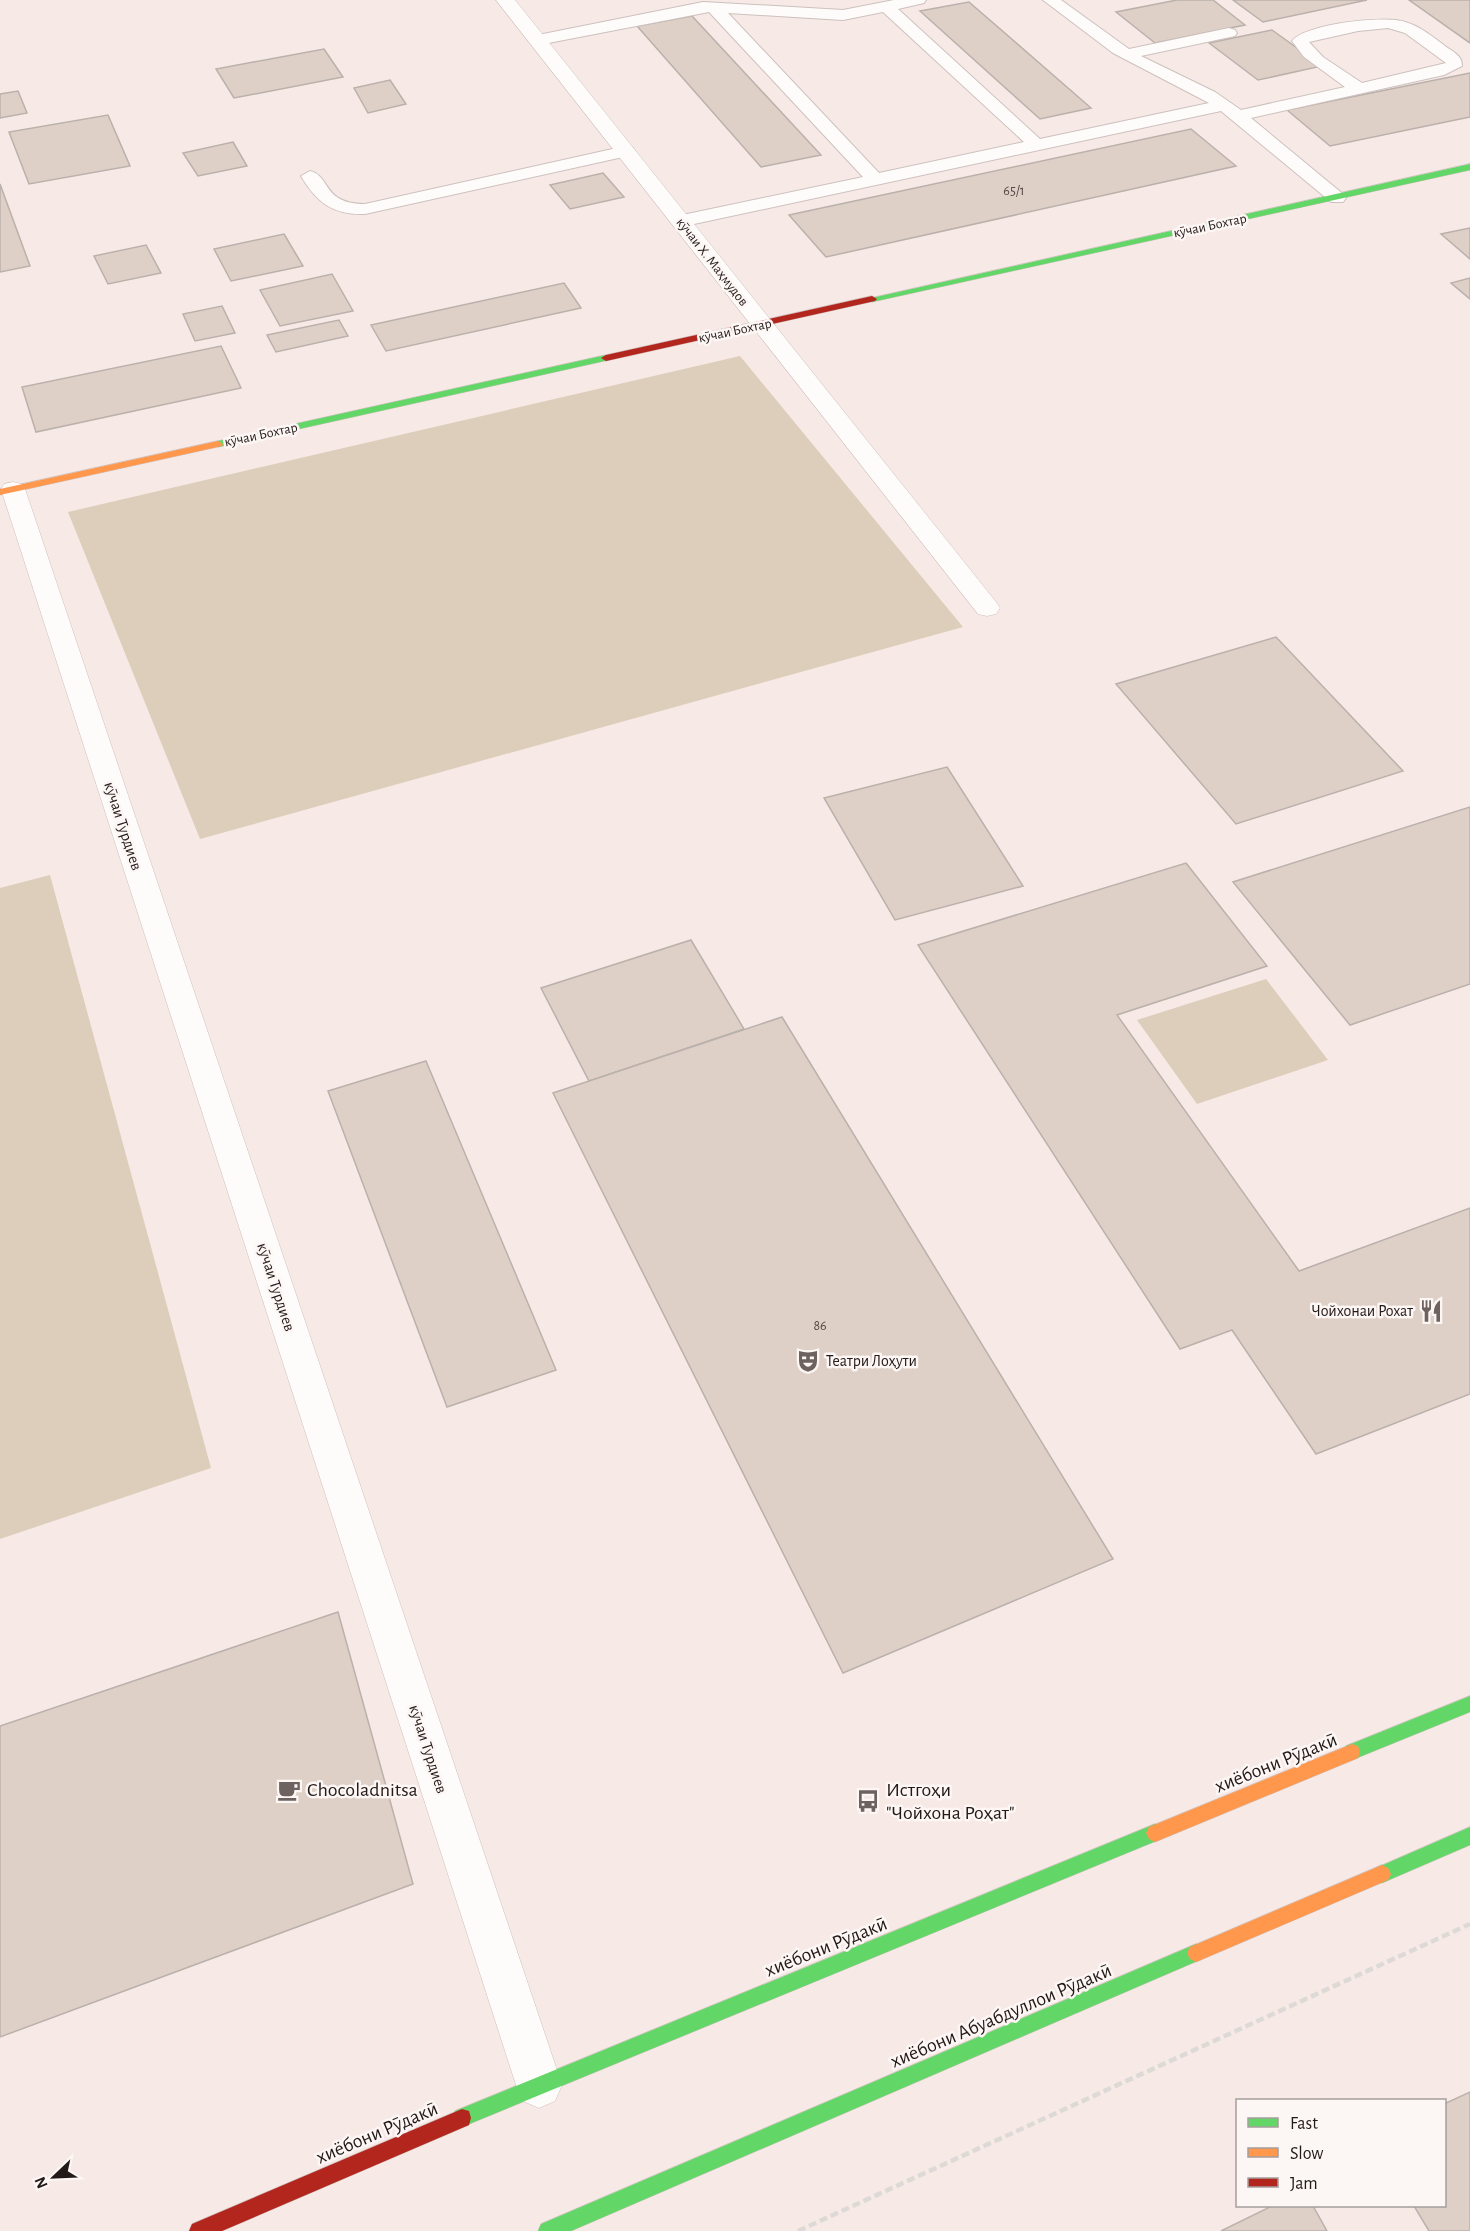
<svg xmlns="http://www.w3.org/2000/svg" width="1470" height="2231" viewBox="0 0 1470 2231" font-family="'Alegreya Sans',sans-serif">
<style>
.green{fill:#ddcebb}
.building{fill:#dfd0c7;stroke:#bab1ac;stroke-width:1.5}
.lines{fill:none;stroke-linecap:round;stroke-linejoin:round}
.lane-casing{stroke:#cdc1be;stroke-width:2}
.street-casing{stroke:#cdc1be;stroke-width:1}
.fast-casing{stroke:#cdc1be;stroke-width:1}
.slow-casing{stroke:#cdc1be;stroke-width:1}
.jam-casing{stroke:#cdc1be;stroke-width:1}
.path{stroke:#ddd9d7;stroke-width:4.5;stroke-dasharray:8 4;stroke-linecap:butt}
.lane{fill:#fefcfb;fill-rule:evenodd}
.street{fill:#fefcfb;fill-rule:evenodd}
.fast{fill:#63d668;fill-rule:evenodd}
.slow{fill:#ff974d;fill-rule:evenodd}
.jam{fill:#b3261e;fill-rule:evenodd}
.labels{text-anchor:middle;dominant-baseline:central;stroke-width:5;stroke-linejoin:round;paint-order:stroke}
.number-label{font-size:14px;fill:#534844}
.far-street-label{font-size:14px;fill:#231a17;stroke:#fcf6f5}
.street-label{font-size:16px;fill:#231a17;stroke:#fcf6f5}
.poi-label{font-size:16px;fill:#231a17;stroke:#fcf6f5;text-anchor:end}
.near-street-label{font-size:20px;fill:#231a17;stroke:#fcf6f5}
.near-poi-label{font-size:20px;fill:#231a17;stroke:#fcf6f5;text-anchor:start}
</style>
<rect width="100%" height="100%" fill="#f7e9e5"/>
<g class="green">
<polygon points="740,356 963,627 200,839 68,512"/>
<polygon points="50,875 211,1468 0,1539 0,888"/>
<polygon points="1266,979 1328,1060 1197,1104 1137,1020"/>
</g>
<g class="building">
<polygon points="1177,0 1213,0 1245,25 1155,43 1116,12"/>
<polygon points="1233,0 1367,0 1263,22"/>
<polygon points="1409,0 1470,0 1470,43"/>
<polygon points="969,2 1091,108 1040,119 920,11"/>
<polygon points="692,16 821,155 761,167 637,26"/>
<polygon points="1272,30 1322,66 1258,80 1209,43"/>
<polygon points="324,49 343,77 234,98 216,69"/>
<polygon points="1470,73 1470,117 1330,146 1287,110"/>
<polygon points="390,80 406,104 368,113 354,88"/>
<polygon points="18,91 27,113 0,118 0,94"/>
<polygon points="108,115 130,166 29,184 9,132"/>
<polygon points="1191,129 1236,166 826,257 789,215"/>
<polygon points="233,142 247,166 198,176 183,153"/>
<polygon points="603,173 624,197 570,209 550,185"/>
<polygon points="0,184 30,266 0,272"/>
<polygon points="1470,228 1470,259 1441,234"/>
<polygon points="284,234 303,266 231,281 214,249"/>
<polygon points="146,245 161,273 108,284 94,256"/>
<polygon points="332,274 353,311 280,326 260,290"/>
<polygon points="1470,278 1470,299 1451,283"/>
<polygon points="564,283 581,308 386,351 371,325"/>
<polygon points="222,306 235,333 195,341 183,314"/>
<polygon points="339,320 348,336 276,352 267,335"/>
<polygon points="221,346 241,388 36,432 22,387"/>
<polygon points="1276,637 1403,771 1236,824 1116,684"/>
<polygon points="947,767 1023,886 895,920 824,798"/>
<polygon points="1470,807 1470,984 1350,1025 1233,882"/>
<polygon points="1186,863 1267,966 1117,1015 1299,1271 1470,1208 1470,1394 1316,1454 1232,1330 1180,1349 918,945"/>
<polygon points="691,940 744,1029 589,1081 541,988"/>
<polygon points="782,1017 1113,1559 843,1673 553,1093"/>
<polygon points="426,1061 556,1370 447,1407 328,1091"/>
<polygon points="338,1612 413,1884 0,2037 0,1726"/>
<polygon points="1470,2092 1470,2231 1429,2231 1414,2206 1444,2206 1444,2104"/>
<polygon points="1272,2206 1313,2206 1327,2231 1221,2231"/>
</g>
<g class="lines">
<g class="lane-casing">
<g id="lane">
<path d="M 894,0 L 926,0 L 924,3 L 898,9 L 1040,139 L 1209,103 L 1113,53 L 1043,0 L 1061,0 L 1129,49 L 1229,28 L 1235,30 L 1237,33 L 1235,36 L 1141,56 L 1215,92 L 1241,110 L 1345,87 L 1304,57 L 1292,41 C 1305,24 1385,15 1405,22 C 1420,26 1433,37 1445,46 C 1453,52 1462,55 1462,66 L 1444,75 L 1251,118 L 1343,194 L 1346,198 L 1343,202 L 1331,202 L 1221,111 L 680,227 L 671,221 L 673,217 L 863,177 L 709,12 L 538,45 L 530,40 L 538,35 L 703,2 L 843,10 ZM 883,12 L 1024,142 L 879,173 L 728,13 L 843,20 ZM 1388,28 L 1405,33 L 1446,63 L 1362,83 L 1323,57 L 1309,42 L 1358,31 Z"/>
<path d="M 626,146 L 632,147 L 635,151 L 632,155 L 365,214 C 333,215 317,203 301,176 L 310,171 C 331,176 322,204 365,204 Z"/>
</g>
</g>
<g class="street-casing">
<g id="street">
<polygon points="496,0 515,0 996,602 1000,608 996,614 987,616 978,614"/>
<polygon points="13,482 22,484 25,489 562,2085 555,2101 539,2108 523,2101 516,2085 1,489 4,484"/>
</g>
</g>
<g class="fast-casing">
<g id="fast">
<polygon points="1470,164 1470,170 872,302 867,299"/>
<polygon points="606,355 609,356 609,360 218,447 213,444 218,441"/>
<polygon points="1470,1696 1470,1712 1352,1760 1346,1758 1344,1752 1346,1746"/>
<polygon points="1155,1824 1161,1827 1164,1833 1161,1839 462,2127 455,2125 453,2118 455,2111"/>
<polygon points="1470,1827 1470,1845 1382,1883 1376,1880 1373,1874 1376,1868"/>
<polygon points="1196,1944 1202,1947 1205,1953 1202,1959 571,2231 538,2231 541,2224"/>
</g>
</g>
<g class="slow-casing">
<g id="slow">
<polygon points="218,441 223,444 222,446 0,495 0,489"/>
<polygon points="1352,1744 1358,1746 1360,1752 1358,1758 1155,1842 1149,1839 1146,1833 1149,1827"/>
<polygon points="1382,1865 1388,1868 1391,1874 1388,1880 1196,1962 1190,1959 1187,1953 1190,1947"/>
</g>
</g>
<g class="jam-casing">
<g id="jam">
<polygon points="872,296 877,299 875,301 606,361 601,358 606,355"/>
<polygon points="462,2109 469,2111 471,2118 469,2125 222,2231 189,2231 192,2224"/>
</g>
</g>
<polyline class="path" points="798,2231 1470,1924"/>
<use href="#lane" class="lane"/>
<use href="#street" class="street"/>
<use href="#fast" class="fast"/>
<use href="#slow" class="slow"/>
<use href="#jam" class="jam"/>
</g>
<defs>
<g id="restaurant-bare" transform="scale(1.8)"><path d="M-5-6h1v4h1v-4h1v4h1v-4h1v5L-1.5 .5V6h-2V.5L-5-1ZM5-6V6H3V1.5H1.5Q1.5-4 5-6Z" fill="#6d625f" stroke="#fcf6f5" stroke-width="2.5" paint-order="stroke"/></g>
<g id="theatre-bare" transform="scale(1.8)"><path d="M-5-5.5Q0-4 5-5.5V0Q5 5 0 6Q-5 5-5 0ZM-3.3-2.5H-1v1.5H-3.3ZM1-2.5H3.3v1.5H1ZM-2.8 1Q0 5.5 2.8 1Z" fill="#6d625f" stroke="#fcf6f5" stroke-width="2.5" paint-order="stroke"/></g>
<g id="cafe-bare" transform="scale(1.8)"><path d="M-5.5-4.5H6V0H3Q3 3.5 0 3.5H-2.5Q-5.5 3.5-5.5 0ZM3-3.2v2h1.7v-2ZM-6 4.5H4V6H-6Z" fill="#6d625f" stroke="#fcf6f5" stroke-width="2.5" paint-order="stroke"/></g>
<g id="bus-bare" transform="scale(1.8)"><path d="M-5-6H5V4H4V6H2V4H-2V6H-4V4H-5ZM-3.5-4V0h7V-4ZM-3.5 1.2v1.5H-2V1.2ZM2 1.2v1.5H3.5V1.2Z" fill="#6d625f" stroke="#fcf6f5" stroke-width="2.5" paint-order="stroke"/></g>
</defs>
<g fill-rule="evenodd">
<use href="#restaurant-bare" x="1431" y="1311"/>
<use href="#theatre-bare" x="808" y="1361"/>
<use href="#cafe-bare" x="289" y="1790"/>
<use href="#bus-bare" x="868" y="1801"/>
</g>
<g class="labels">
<g class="number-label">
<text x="1014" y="191">65/1</text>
<text x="820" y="1326">86</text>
</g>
<g class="far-street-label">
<text transform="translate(1210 226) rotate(-12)">кӯчаи Бохтар</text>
<text transform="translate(712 262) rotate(52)">кӯчаи Х. Маҳмудов</text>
<text transform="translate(735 331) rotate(-12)">кӯчаи Бохтар</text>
<text transform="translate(261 435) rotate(-12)">кӯчаи Бохтар</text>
</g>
<g class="street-label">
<text transform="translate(123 826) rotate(72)">кӯчаи Турдиев</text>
<text transform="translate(276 1287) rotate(72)">кӯчаи Турдиев</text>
<text transform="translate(428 1749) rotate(72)">кӯчаи Турдиев</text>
</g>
<g class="poi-label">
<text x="1413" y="1311">Чойхонаи Рохат</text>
<text x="826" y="1361" text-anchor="start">Театри Лоҳути</text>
</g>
<g class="near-street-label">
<text transform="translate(1276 1763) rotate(-22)">хиёбони Рӯдакӣ</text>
<text transform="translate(826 1947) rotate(-22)">хиёбони Рӯдакӣ</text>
<text transform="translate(1001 2016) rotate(-23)">хиёбони Абуабдуллои Рӯдакӣ</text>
<text transform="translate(377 2133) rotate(-23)">хиёбони Рӯдакӣ</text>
</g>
<g class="near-poi-label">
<text x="307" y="1790">Chocoladnitsa</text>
<text x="886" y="1790">Истгоҳи<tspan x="886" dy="23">"Чойхона Роҳат"</tspan></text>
</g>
</g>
<rect x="1236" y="2099" width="210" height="108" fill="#fcf6f5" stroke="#a59e9c" stroke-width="1.5"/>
<rect x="1248" y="2118" width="30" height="9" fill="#63d668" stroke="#a59e9c" stroke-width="1.5"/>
<text x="1290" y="2129" font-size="18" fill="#231a17">Fast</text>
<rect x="1248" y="2148" width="30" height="9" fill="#ff974d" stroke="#a59e9c" stroke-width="1.5"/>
<text x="1290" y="2159" font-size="18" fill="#231a17">Slow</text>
<rect x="1248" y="2178" width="30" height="9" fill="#b3261e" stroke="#a59e9c" stroke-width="1.5"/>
<text x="1290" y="2189" font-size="18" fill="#231a17">Jam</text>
<g transform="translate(54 2177) rotate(247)" stroke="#fcf6f5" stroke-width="4.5" paint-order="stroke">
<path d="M0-4.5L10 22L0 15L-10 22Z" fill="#231a17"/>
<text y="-9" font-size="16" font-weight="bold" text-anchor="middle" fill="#231a17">N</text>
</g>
</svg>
